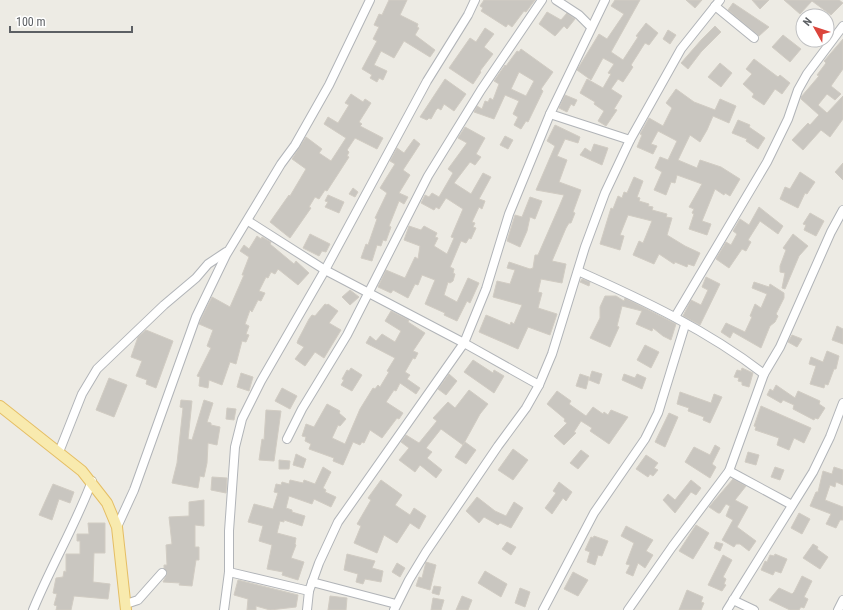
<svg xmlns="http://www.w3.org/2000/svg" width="843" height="610" viewBox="0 0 843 610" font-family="'Roboto Condensed',sans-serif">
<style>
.building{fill:#c9c6c0;stroke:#d1ccc3;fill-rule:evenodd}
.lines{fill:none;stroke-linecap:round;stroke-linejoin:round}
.minor-casing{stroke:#b1b4b8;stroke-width:10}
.major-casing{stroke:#e5be64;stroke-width:12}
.minor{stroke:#fff;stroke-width:8}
.major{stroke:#f8eaae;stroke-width:10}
</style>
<rect width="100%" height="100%" fill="#edebe4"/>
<g class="building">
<polygon points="389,0 407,0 400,15 418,24 417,27 419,28 415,35 435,50 430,57 404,41 394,58 381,51 374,65 387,71 383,80 379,78 377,82 370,78 372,75 362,69 377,41 373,39 379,27 374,25 379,14 382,15"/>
<polygon points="484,0 535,0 526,12 524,11 512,27 508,24 506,27 481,11 483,8 480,6"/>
<polygon points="615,0 640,0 611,52 623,60 638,37 636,36 646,23 658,33 649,45 645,43 631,65 633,67 623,82 618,79 611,89 622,96 614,109 617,110 606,126 598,121 604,111 594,104 595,102 580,93 587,79 603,88 611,74 608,73 614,64 603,58 591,80 577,70 599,34 607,39 624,14 611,6"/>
<polygon points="686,0 702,0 695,8"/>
<polygon points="752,0 769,0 760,9"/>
<polygon points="784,0 839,0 843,3 831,15 812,1 800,14"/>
<polygon points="733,3 769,27 759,36 728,10"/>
<polygon points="547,12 561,20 567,13 575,19 567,29 564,26 555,36 539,24"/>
<polygon points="715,26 721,32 701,52 688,69 681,63 702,39"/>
<polygon points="485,28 494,34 484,47 493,54 480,71 481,72 473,84 449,68 470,38 476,42"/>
<polygon points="668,30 676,35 670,44 663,39"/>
<polygon points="783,35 801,49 790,62 772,47"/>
<polygon points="843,39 843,69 831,86 841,94 835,100 827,94 818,105 827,113 843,96 843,119 830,137 821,130 803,150 792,140 808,123 810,125 819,115 801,99 801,97 819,76 817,75 826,63 824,61"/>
<path d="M 521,49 L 553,72 L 541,89 L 543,91 L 528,122 L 526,121 L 521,129 L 514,125 L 518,117 L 513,114 L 519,101 L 505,95 L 494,119 L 474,112 L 477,106 L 482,109 L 485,101 L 488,102 L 490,98 L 493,100 L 499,84 L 494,81 L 505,65 L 506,66 L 517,51 L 519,52 ZM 519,72 L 534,81 L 526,96 L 511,89 Z"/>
<polygon points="754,59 778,77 780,75 790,83 782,94 775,89 764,105 752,97 754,94 743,84 752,74 746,69"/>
<polygon points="720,63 732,73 721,87 708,77"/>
<polygon points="445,79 466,94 454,111 444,104 441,110 438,108 436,110 431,119 429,118 427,120 420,117"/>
<polygon points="676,89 694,102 715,110 720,99 736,106 729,123 713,116 707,130 700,142 690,135 678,160 697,168 700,160 721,167 740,179 730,196 725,193 724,195 715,189 702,221 711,224 707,235 689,229 694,214 692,213 694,209 689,207 702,184 677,175 675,183 671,182 666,195 654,190 662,172 655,168 660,157 668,160 677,141 658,131 651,144 657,146 653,154 637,147 642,135 640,134 649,118 663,126 672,108 666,103"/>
<polygon points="351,94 363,102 365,99 371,103 359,122 362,124 360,126 383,138 377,149 355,138 347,150 349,152 347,156 349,157 327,191 325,190 319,199 315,197 309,207 311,208 290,238 270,222 289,195 290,196 306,169 292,159 306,137 322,149 319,153 331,161 346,138 324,124 328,117 338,123 349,105 345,103"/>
<polygon points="565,95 577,100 574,106 571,104 567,112 559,108"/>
<polygon points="738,120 750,125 749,127 765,138 758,149 746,141 747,139 732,133"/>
<polygon points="555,125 580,137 578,143 565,139 557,156 567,160 559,182 581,190 573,212 575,213 571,223 569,223 566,228 552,261 566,264 562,283 541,279 538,292 542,293 538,308 557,314 550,335 528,327 518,349 479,332 486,315 510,325 511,322 514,324 522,305 493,297 497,281 510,284 515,270 507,268 509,262 530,269 533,268 535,255 538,255 559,207 564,195 536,190 555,146 547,141"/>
<polygon points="465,127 485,138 476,154 481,157 475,165 470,162 454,183 471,194 483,173 491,177 479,199 485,201 482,209 479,207 472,222 475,223 473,227 476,228 471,239 469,238 466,243 461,241 450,267 454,269 453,273 455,274 453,281 450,283 448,282 444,295 457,302 468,278 479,283 470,303 467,301 457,321 444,315 445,313 425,304 435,280 422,275 418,285 415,284 408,298 393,290 391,293 378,287 386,270 405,278 415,257 418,259 420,246 404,240 409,226 421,230 424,226 437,233 435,237 438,238 434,246 447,254 454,238 451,237 463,209 446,198 439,209 436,207 434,210 421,203 425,195 429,197 432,193 439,197 453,173 448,169 467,143 458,138"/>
<polygon points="505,136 513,140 508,149 500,145"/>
<polygon points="414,139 420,144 403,170 410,175 399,193 408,197 404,204 399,201 389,226 391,227 386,241 383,240 381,246 377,245 372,261 361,258 366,244 368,245 377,219 375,218 387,193 380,188 395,164 390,161 397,148 404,153"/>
<polygon points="594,144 608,148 602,165 580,155 585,148 591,152"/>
<polygon points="843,163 843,180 835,172"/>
<polygon points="800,172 815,182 807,194 805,193 798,208 780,199 785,187 790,189"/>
<polygon points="634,177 643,181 637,197 640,198 639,201 649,204 648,206 653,207 652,210 667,214 666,217 672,218 667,235 685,246 700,253 694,266 688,264 687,267 675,262 674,264 659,254 654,264 633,255 639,241 643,243 652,221 628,215 620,235 624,236 620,250 600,244 611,208 613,209 618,196 622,198 624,192 627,193"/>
<polygon points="353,188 358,192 355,197 349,194"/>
<polygon points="328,195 344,202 339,213 325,207 328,202 325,201"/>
<polygon points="530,197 542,201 535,219 530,217 527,231 520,247 507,241 515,215 522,217"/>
<polygon points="759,207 783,226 778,234 760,221 748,240 751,242 746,251 742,249 729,268 716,259 726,242 731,245 737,234 733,231 740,219 749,225"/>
<polygon points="810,213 824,221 816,236 804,230 806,225 803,224"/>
<polygon points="310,234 330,244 326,252 322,251 319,256 303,248"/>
<polygon points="793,234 808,246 799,256 785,289 782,288 785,273 780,272 780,266 786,250 783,248"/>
<polygon points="257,236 261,239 262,237 271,242 270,244 294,264 296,261 309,273 298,285 278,269 275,274 271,272 268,278 266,277 259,291 265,293 261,301 258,300 252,312 250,310 245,324 249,326 246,334 249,335 246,342 242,341 236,364 230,362 222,385 209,380 208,388 199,386 200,377 197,376 211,348 207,346 213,330 199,324 201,319 212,297 230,307 244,275 242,275 249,257 240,251 244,245 249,249"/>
<polygon points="706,277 720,284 700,325 683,316 691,300 701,305 708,290 702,287"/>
<polygon points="582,279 590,282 589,286 580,282"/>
<polygon points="754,282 769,287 770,284 784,293 784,298 776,314 778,316 775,322 770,326 761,348 733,332 730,338 721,332 726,323 745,332 752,317 750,316 755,304 761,308 767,294 752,288"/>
<polygon points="350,290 359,297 350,305 342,297"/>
<polygon points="605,296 616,296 624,301 625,298 676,324 671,340 663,336 653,328 652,331 636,324 642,311 622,306 617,326 619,327 610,347 590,338 600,318 600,307"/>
<polygon points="325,304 327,305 328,304 338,311 329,323 341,330 324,358 315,352 305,366 295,359 304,347 297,343 298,340 309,319 312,315 315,316"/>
<polygon points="391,311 409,320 408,322 425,333 413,351 418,353 415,359 413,358 405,372 410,375 407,379 420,388 416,394 400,383 396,391 394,390 386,402 403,413 399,419 397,418 382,438 370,430 364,443 362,442 360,445 353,442 343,465 333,461 334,458 309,449 311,444 305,441 306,437 302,436 306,424 314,427 327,404 340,411 339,413 346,419 340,426 338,425 332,438 345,444 360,409 373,388 375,389 378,385 380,387 389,372 387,371 395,358 366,343 370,336 376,341 382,334 395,342 401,331 385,321"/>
<polygon points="837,326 843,329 843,344 832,340"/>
<polygon points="146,330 173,341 156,388 146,384 147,380 136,376 142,361 131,357 138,337"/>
<polygon points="792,335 802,339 797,347 788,342"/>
<polygon points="645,345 659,352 651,368 637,360"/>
<polygon points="827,351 839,356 836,369 834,369 828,385 825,384 824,388 810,384 816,366 809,364 811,357 823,362"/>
<polygon points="473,360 493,373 494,370 504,376 494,393 464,372"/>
<polygon points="351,368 362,375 352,391 341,385 344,380 342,379 347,370 349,371"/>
<polygon points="742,368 753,373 749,387 742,385 742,382 738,381 739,378 734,377 737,370 741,371"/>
<polygon points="592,371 602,374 599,384 589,380"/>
<polygon points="241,373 253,377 249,391 237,387"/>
<polygon points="449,374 457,381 446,395 438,389"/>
<polygon points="580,374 589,377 586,389 576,386"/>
<polygon points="624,374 635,378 637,374 646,378 642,389 622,380"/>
<polygon points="109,378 127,385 114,417 96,410"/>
<polygon points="776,385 795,398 798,391 820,401 819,404 825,408 818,419 815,418 814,420 793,409 794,405 783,400 781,403 767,395 770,389 773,391"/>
<polygon points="282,388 297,396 290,409 275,401"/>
<polygon points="469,390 488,404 480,414 463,445 441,429 426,448 432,452 427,458 442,470 436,478 420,465 415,472 399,460 409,448 401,442 406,435 419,443 437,421 433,418 448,402 455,408"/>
<polygon points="557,391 571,401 569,404 586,416 593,407 603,414 604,412 608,415 611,410 628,417 609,444 590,431 592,428 581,421 574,432 576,433 564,445 554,436 567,423 564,421 565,419 547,404"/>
<polygon points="680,392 711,403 714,394 722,397 710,423 703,420 704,417 688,411 689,408 677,404"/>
<polygon points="181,400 192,401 188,439 192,440 204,400 213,403 207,422 211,423 211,425 220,427 217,445 208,443 207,463 204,477 200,476 198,488 172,483 177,463 183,408 180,407"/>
<polygon points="761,406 811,428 804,443 794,438 789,450 777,445 779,438 755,430 756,427 754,426"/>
<polygon points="227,408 236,409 234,420 226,419"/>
<polygon points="266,410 281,411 274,461 259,460 262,439 264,440"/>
<polygon points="669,413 678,417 665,447 655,442"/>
<polygon points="465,442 476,450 466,464 455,457"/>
<polygon points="715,445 720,448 712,464 716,467 710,478 685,462 694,447 710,455"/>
<polygon points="513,449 528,460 513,480 498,470"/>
<polygon points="581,450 589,456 578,469 570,463"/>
<polygon points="748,452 759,455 756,465 745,462"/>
<polygon points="296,454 306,459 303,468 293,465"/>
<polygon points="646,455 658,463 654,468 658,470 653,476 650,474 648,477 636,469"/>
<polygon points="279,460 290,461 289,469 279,469"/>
<polygon points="323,467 331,472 323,488 326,490 325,492 336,497 331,507 314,499 312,504 289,496 286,508 292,510 292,512 305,516 302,526 284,520 284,522 280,521 277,533 296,538 295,544 296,545 291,558 304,562 298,580 282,575 283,572 267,569 272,545 259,541 263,526 248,522 254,504 273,509 278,493 274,492 276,484 281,485 282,482 289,484 290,480 303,483 304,480 315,484"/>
<polygon points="775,467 784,470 780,480 771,477"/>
<polygon points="834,467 843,470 843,485 836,482 835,487 830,485 825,500 843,507 843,520 840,520 836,528 826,524 831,514 810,506 816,492 818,492 823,471 832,474"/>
<polygon points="212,477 227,478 226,493 211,490"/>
<polygon points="733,479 746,486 735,500 748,507 737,527 756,541 749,551 740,544 736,544 734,547 722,540 733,520 726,516 730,506 726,504 720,513 718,513 709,507"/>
<polygon points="381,480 402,495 395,505 410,515 414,508 426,516 419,529 410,523 397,543 384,535 377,553 354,543 361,526 357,524 371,500 368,498"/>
<polygon points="691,480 701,488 696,495 691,492 675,513 663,500 668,494 675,500"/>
<polygon points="559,482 572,492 566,501 563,498 552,514 545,508 556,493 553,491"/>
<polygon points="53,484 74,492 70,503 59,499 52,520 39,515"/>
<polygon points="477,497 495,511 506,516 514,502 523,508 511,528 500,523 498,525 484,517 479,523 466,511"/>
<polygon points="204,500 204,526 195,525 195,547 199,547 199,560 196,560 192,586 179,585 180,583 163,582 167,574 164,568 164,565 167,565 166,545 172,544 169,517 189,516 189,502"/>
<polygon points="799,513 810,519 802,534 791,528"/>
<polygon points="88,523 105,523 105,553 94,553 93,582 110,584 108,599 74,596 71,610 56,610 57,606 54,605 57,594 53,593 56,578 63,577 64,571 66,572 66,554 80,554 80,541 77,541 77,534 89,534"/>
<polygon points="696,525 709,533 693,559 679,551"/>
<polygon points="626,526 653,540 646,551 653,555 645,568 638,563 633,576 626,573 630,565 626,564 634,543 621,536"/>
<polygon points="594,536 608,541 602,556 598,555 595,565 587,562 590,552 585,550 591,537 593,538"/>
<polygon points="507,542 516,547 511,555 502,549"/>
<polygon points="716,542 723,544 720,551 714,548"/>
<polygon points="813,544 818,547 817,549 828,557 820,569 803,558"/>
<polygon points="347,554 375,561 372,568 383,571 381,582 365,579 363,584 356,582 358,574 344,570"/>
<polygon points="775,554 787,559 781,573 775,571 773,575 761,570 765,561 767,562 770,555 774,556"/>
<polygon points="723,555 732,560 723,577 726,579 724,584 726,585 722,591 708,585"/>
<polygon points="426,562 436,565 430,590 416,586 419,577 422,578"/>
<polygon points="397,563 405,568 400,577 392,572"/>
<polygon points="485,571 507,584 501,597 478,583"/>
<polygon points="573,572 588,580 578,596 564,589"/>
<polygon points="802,576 812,581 804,597 808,599 804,608 801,607 799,610 790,610 769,600 779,588 792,594 794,592"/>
<polygon points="238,580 298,595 296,607 270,610 256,606 256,610 247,610 248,599 234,595"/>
<polygon points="434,586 441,587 439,595 432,593"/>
<polygon points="520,588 530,592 525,607 515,603"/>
<polygon points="687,590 703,597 701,602 704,603 701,610 679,610"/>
<polygon points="330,596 347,598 346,610 328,610"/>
<polygon points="462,596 472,600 468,610 456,610"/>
<polygon points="433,598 444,600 441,610 431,610"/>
</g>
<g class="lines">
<g class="minor-casing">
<g id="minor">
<polyline points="556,0 579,15 591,27"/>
<polyline points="605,0 550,114 630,140"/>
<polyline points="715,6 754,38"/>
<polyline points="248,221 325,270 464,343 539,385"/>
<path d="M 578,271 C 643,300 707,330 764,374"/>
<polyline points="675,317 767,162 788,119 798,90 807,74 843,26"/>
<polyline points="287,439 302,409 347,335 428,176 481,90 542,0"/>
<polyline points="59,452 82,394 97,369 164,305 196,278 208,264 226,252"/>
<polyline points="729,471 792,505"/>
<polyline points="117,527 134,490 196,317 226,255 281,164 295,145 329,85 370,0"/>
<polyline points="229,572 309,591"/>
<polyline points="312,582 396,604"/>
<polyline points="733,600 754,610"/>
<polyline points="126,604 138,600 162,573"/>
<path d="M 33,610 C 51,566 75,526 92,481"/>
<polyline points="224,610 229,572 229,531 235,447 242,419 261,381 325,270 427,81 468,15 475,0"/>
<polyline points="307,610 309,591 319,563 338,522 464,343 486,289 509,214 550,114"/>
<polyline points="394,610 409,580 426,552 498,446 526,408 539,385 552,354 585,247 605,193 630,140 681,49 720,0"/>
<polyline points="543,610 594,513 645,439 658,413 685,325"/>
<polyline points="628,610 672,547 729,471 764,374 780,347 831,232 843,210"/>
<polyline points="727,610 813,472 830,437 843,403"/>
<polyline points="838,610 843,600"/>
</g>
</g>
<g class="major-casing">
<polyline id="major" points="0,406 82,471 107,503 117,527 126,610"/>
</g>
<use href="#minor" class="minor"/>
<use href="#major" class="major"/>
</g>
<g transform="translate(815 28) rotate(309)"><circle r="19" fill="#ffffff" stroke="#bebfc1"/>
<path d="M0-3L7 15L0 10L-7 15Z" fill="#db453c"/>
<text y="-6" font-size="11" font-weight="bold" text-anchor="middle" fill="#5c5f63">N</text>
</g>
<path d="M10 26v6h122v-6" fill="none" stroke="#5c5f63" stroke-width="2"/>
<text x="16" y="26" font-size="12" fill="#5c5f63" stroke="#ffffff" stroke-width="3" paint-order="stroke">100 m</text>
</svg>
